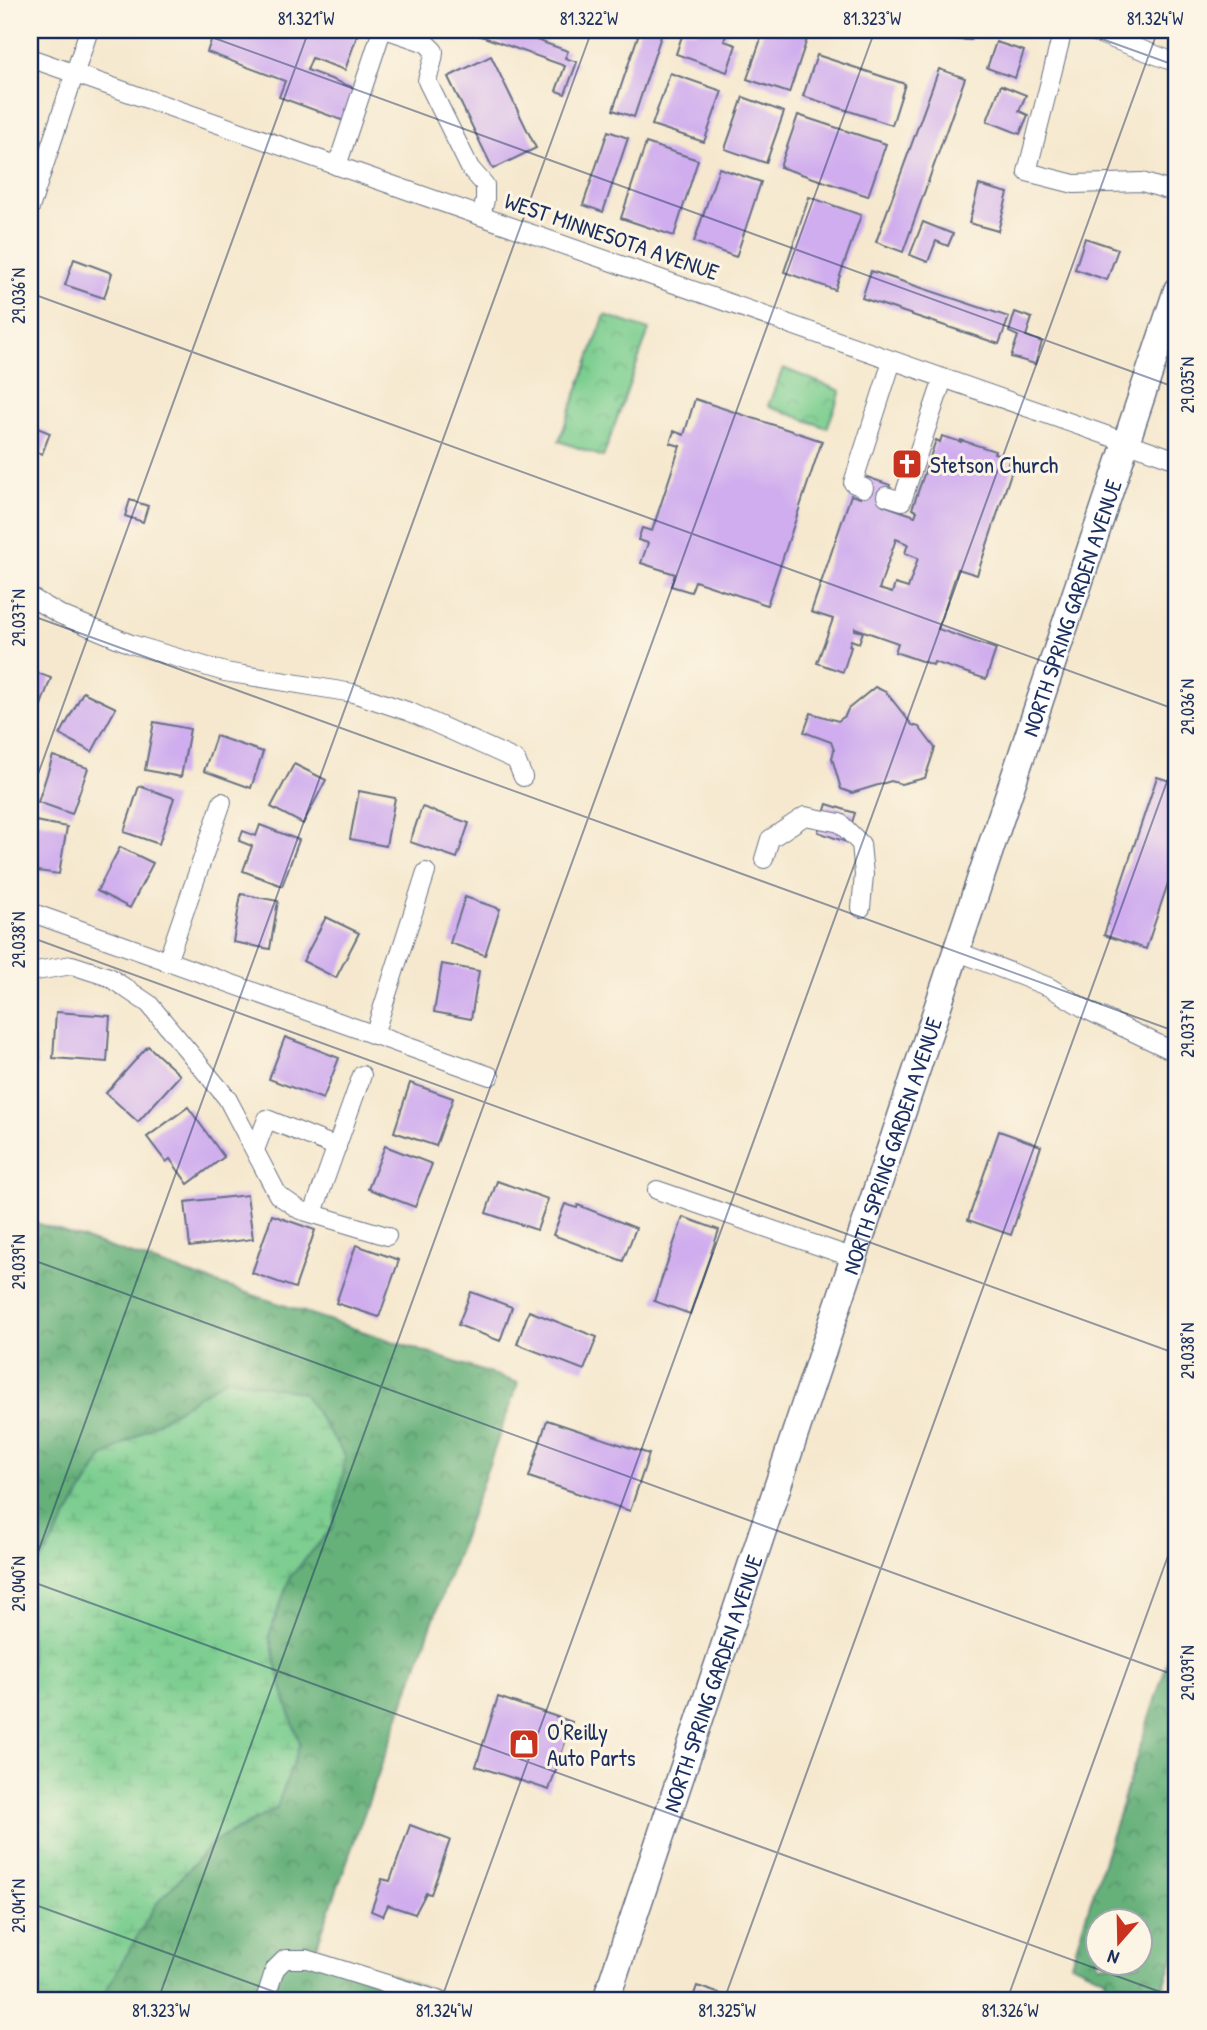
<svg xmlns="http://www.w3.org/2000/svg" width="1207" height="2030" viewBox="0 0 1207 2030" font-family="'Patrick Hand',sans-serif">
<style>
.forest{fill:url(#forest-crowns);stroke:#40706c;stroke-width:2;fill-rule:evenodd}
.wetland{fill:url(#wetland-marsh);stroke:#4c7e77;stroke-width:2}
.park{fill:url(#park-crowns);stroke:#4c7e77;stroke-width:2}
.building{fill:#d0adee;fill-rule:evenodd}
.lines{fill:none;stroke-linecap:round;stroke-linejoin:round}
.minor-casing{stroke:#677085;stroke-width:20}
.highway-casing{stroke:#677085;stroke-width:29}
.minor{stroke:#fff;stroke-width:18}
.highway{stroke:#fff;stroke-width:26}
.ticks{fill:none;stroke:#1b2f5e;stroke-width:2;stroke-opacity:0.45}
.labels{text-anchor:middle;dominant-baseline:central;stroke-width:6;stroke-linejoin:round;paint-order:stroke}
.street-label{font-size:23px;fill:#1b2f5e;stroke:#fcf5e5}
.poi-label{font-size:23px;fill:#1b2f5e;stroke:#fcf5e5;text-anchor:start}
.neatline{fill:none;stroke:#1b2f5e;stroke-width:2.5}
.ticks-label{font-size:18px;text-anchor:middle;fill:#1b2f5e}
</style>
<defs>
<pattern id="forest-crowns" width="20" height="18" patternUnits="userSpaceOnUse" patternTransform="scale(1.75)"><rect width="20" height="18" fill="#66b17a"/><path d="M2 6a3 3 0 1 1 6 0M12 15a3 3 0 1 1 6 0" fill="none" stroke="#539067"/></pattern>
<pattern id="wetland-marsh" width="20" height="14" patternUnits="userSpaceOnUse" patternTransform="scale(1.75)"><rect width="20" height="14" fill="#7dce90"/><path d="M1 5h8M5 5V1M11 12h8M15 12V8" fill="none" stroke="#6bb17f"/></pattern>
<pattern id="park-crowns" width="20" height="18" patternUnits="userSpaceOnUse" patternTransform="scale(1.75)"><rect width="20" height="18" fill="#7dce90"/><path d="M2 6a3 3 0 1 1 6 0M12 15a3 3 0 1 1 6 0" fill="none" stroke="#6bb17f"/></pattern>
</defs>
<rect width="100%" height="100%" fill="#fcf5e5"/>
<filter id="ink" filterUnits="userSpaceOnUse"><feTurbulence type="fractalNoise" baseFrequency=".0143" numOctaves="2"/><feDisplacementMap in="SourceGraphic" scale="14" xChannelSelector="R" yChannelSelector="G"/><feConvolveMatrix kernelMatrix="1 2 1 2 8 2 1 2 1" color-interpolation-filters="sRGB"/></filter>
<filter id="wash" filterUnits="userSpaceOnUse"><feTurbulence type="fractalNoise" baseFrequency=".00686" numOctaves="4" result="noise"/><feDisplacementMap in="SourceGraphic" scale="28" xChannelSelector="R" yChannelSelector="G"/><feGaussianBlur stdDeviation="1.57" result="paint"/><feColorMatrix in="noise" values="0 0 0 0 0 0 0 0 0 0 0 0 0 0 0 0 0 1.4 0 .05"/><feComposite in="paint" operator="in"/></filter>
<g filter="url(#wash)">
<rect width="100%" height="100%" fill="#f5e8ce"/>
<g class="forest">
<polygon points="30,1221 518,1383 316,1948 460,2000 95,2000 102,1996 156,1904 215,1841 276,1809 299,1744 286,1702 269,1635 290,1577 333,1527 227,1378 102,1458 41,1561 30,1571"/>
<path d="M 1177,1631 L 1177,1949 L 1159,2000 L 1099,2000 L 1106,1979 L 1071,1963 ZM 1098,1922 L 1140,1922 L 1140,1964 L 1098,1964 Z"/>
</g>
<polygon class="wetland" points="227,1378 303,1393 346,1457 333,1527 290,1577 269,1635 286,1702 300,1744 276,1809 215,1841 156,1904 102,1997 95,2000 30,2000 30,1571 41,1561 102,1458"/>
<g class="park">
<polygon points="605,315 649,330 603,457 559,441"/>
<polygon points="783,368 841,391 827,428 768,406"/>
</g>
<g id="blocks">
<g class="building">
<polygon points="215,30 306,30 316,33 317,30 359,30 345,70 312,58 307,70 355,88 344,121 279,97 285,81 207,52"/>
<polygon points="464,30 508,30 568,51 565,58 577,62 565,94 556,91 565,66"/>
<polygon points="640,30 663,30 634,117 613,110"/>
<polygon points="684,30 696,32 697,30 728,30 724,41 736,45 727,72 676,54"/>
<polygon points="764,30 810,30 789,93 747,79"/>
<polygon points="952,30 972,30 971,40 952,39"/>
<polygon points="996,42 1024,51 1015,78 987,68"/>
<polygon points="817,55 905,84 892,125 803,96"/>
<polygon points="491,56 536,148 493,169 448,77"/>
<polygon points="939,69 965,78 903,252 876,242"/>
<polygon points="670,73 722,91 704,142 652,125"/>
<polygon points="1001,85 1026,95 1019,111 1028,115 1020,134 987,121"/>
<polygon points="743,97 784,112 766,163 725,149"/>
<polygon points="798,115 886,144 868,196 780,167"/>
<polygon points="608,131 628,138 603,212 583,205"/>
<polygon points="646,143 698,160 674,236 621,218"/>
<polygon points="719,168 761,182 736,257 694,242"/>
<polygon points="979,185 1008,193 998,231 969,223"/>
<polygon points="809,197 861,215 835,290 784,272"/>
<polygon points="923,222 953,234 948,246 936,241 928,262 910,255"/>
<polygon points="1085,238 1118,249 1107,280 1075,269"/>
<polygon points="74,259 112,273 104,298 65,285"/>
<polygon points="871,271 1009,317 999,344 862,298"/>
<polygon points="1015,312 1032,318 1026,336 1042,342 1035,364 1011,357 1018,336 1009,332"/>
<polygon points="695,399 822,441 767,605 695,581 691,592 671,586 675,574 641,563 648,543 638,540 642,528 652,531 680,446 670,443 674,431 684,435"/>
<polygon points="30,425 50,433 42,454 30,450"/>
<path d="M 942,436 L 961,442 L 961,440 L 995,451 L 994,453 L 1010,458 L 1008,464 L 1013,467 L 977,575 L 958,569 L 938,629 L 996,649 L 986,679 L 934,662 L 933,665 L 895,652 L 898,643 L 855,628 L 855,630 L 863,632 L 859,643 L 851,640 L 849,646 L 851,647 L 843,672 L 817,663 L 833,619 L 811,612 L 851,495 L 860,498 L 867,477 L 890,485 L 883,505 L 915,516 L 917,511 L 912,509 L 936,440 L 940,442 ZM 896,539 L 908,544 L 905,553 L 918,558 L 908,588 L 895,584 L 892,593 L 879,589 Z"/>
<polygon points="130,500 148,506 143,522 125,516"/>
<polygon points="30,670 51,678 38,713 30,710"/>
<polygon points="875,687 886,692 912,725 919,727 935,748 925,778 901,784 891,781 852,793 841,789 832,758 834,750 831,742 804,732 811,713 838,721 845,716 848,709"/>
<polygon points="83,692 116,708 92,752 60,735"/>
<polygon points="154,722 190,729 181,777 145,770"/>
<polygon points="216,736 263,752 251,788 204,771"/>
<polygon points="53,756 88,768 72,814 38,802"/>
<polygon points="294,764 326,780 303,824 271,807"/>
<polygon points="1157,777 1177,783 1177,856 1146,949 1104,935"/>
<polygon points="139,786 174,798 159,844 124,832"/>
<polygon points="359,791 395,798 386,846 350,839"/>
<polygon points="827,804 855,813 846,842 818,832"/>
<polygon points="422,807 469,823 457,858 410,842"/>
<polygon points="30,820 67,827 59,874 30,870"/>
<polygon points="260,825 299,840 282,886 243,871 252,846 239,841 243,831 256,836"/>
<polygon points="120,847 153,863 130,908 97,891"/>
<polygon points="241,894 278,901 270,949 233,942"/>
<polygon points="465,897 500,909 485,955 450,943"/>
<polygon points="326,917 359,933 336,978 303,961"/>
<polygon points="442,964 479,971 471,1019 434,1012"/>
<polygon points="56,1012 110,1016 107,1062 53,1058"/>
<polygon points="31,1025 37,1066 30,1067 30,1026"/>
<polygon points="285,1037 339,1058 323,1099 269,1079"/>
<polygon points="148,1046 180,1075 138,1122 106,1093"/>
<polygon points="410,1083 453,1098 436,1146 394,1132"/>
<polygon points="188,1107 224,1157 188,1184 170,1159 166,1162 147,1137"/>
<polygon points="999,1131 1041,1146 1011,1235 968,1220"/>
<polygon points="385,1146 432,1164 415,1207 368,1189"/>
<polygon points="497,1181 548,1199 537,1230 486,1213"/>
<polygon points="247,1195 253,1239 190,1247 185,1202"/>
<polygon points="565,1204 577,1208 578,1205 636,1228 623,1261 553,1235"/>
<polygon points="272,1215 315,1230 295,1288 252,1273"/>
<polygon points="683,1217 719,1230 690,1314 654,1301"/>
<polygon points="356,1245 399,1260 379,1317 336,1303"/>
<polygon points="471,1292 512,1307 500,1341 458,1325"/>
<polygon points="529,1311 597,1337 584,1370 517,1344"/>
<polygon points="547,1420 649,1454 630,1511 529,1477"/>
<polygon points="498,1697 572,1722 549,1790 476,1766"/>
<polygon points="410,1825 450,1840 431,1894 426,1893 415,1914 388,1905 383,1916 371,1911 382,1879 390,1881"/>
<polygon points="697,1986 738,2000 692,2000"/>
</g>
</g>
</g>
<g filter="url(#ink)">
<use href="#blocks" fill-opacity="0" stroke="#677085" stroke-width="2"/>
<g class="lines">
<g class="minor-casing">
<g id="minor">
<path d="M 388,30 L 426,43 L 434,51 C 434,62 429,70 427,81 L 470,168 L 485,185 L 485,200 L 481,216"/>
<polyline points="1063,30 1027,172 1074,184 1142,182 1177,193"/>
<polyline points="1089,30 1177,63"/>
<polyline points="30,58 1177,460"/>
<polyline points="337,166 382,30"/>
<polyline points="30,208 89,30"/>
<polyline points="864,488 853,483 892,361"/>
<polyline points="886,496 902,501 943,379"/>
<polyline points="30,597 61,615 131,644 225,672 353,693 410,712 516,760 523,777"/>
<polyline points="764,859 770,839 805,816 840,823 861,844 864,875 861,908"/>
<polyline points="30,912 490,1076"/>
<polyline points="956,951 1049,987 1089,1011 1177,1053"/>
<polyline points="167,962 222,802"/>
<polyline points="30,972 72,965 109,977 149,1004 227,1098 278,1195 300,1210 387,1236"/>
<polyline points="374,1035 426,872"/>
<polyline points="255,1150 267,1119 337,1147"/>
<polyline points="657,1190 854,1258"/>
<polyline points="313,1213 362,1075"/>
<polyline points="265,2000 275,1969 285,1959 307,1959 438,2000"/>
</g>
</g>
<g class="highway-casing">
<g id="highway">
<path id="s1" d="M 606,2000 L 1177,290"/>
</g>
</g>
<use href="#minor" class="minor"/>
<use href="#highway" class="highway"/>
</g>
</g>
<path class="ticks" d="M 192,30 L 1177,388M 1077,30 L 1177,66M 30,293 L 1177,710M 30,615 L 1177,1032M 30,796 L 309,30M 30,937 L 1177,1354M 30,1259 L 1177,1676M 30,1574 L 592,30M 30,1581 L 1177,1998M 30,1903 L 297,2000M 158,2000 L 875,30M 441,2000 L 1158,30M 724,2000 L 1177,754M 1007,2000 L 1177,1531"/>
<defs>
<g id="church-square" transform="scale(1.575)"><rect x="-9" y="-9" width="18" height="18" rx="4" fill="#c8321e" stroke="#fcf5e5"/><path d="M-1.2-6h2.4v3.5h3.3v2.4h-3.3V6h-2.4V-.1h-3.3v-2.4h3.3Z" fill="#fff"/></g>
<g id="shop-square" transform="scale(1.575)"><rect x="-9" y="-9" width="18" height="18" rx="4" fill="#c8321e" stroke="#fcf5e5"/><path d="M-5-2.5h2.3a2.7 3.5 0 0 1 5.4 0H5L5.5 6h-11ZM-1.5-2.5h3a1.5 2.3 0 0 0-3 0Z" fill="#fff"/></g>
</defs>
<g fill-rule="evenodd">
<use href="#church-square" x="907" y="464"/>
<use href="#shop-square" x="524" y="1744"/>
</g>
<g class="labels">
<g class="street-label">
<text transform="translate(612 236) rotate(19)">WEST MINNESOTA AVENUE</text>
<text stroke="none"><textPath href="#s1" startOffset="1468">NORTH SPRING GARDEN AVENUE</textPath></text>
<text stroke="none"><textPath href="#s1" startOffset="901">NORTH SPRING GARDEN AVENUE</textPath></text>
<text stroke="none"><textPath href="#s1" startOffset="334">NORTH SPRING GARDEN AVENUE</textPath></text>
</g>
<g class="poi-label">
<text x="930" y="464">Stetson Church</text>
<text x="547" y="1731">O'Reilly<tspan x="547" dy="26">Auto Parts</tspan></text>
</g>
</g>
<rect width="1207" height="2030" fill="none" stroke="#fcf5e5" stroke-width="77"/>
<g transform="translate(1119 1942) rotate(200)"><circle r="33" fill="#fcf5e5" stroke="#a2a6af" stroke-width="2"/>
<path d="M0-5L12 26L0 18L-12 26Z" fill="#c8321e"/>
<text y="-10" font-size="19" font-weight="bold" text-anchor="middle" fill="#1b2f5e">N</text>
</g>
<rect x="38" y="38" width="1130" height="1954" class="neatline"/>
<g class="ticks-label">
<text x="306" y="25">81.321°W</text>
<text x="589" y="25">81.322°W</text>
<text x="872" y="25">81.323°W</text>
<text x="1155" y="25">81.324°W</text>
<text transform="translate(19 296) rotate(-90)" y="6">29.036°N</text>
<text transform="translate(1188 385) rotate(-90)" y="6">29.035°N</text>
<text transform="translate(19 618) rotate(-90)" y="6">29.037°N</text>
<text transform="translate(1188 707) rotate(-90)" y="6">29.036°N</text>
<text transform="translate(19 940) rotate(-90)" y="6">29.038°N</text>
<text transform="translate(1188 1029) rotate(-90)" y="6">29.037°N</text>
<text transform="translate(19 1262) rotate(-90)" y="6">29.039°N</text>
<text transform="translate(1188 1351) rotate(-90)" y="6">29.038°N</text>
<text transform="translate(19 1584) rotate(-90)" y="6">29.040°N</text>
<text transform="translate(1188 1673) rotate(-90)" y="6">29.039°N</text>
<text transform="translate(19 1906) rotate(-90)" y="6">29.041°N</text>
<text x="161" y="2017">81.323°W</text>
<text x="444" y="2017">81.324°W</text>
<text x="727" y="2017">81.325°W</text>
<text x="1010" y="2017">81.326°W</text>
</g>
</svg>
